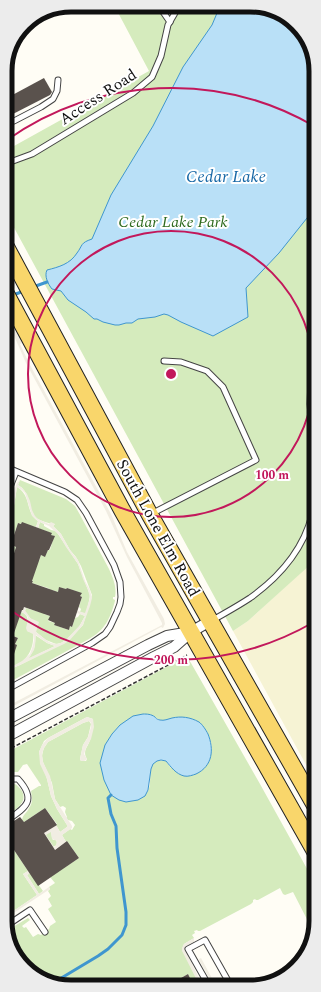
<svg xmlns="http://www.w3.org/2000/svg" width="321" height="992" viewBox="0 0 321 992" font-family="Spectral,serif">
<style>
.farmland{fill:#f6f3d4}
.green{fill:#d5ebbd;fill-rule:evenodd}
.plaza{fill:#f1ede2;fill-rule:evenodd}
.water{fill:#b9e0f7;stroke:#3f96cf}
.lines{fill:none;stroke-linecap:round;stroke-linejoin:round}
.stream{stroke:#3f96cf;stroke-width:3}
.building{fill:#5a524d}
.service-casing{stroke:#444;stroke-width:7}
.minor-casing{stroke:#444;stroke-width:12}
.primary-casing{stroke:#222;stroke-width:18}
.path{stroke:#333;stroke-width:1.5;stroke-dasharray:4 2;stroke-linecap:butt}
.service{stroke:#fff;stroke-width:5}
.minor{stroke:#fff;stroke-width:10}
.primary{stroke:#f9d66b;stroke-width:16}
.ring{fill:none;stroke:#c2185b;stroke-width:2}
.labels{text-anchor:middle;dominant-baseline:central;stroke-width:4;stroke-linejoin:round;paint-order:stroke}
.street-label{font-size:16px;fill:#111;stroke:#fff}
.park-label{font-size:16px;font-style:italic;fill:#2f6b1f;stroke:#fff}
.water-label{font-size:17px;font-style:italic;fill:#1768a6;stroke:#fff}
.rim{fill:none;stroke:#111;stroke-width:5}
.centre{fill:#c2185b;stroke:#fff;stroke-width:2}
.ring-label{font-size:12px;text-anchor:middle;font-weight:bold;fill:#c2185b;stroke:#fff;stroke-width:4;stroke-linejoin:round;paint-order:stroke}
</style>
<rect width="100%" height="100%" fill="#fffdf5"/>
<polygon class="farmland" points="315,551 316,783 233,631 248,621 310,564"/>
<g class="green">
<polygon points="114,5 263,6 297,25 315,59 315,551 311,564 248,621 233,631 5,211 5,151 149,71"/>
<path d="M 20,480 L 66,499 L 75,506 L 79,513 L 109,569 C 113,578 117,587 115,597 L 113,597 L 113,599 L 115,600 L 115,601 C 110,619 105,630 89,639 L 6,684 L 6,668 L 13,668 L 20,665 L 69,640 L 83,625 L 92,595 L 81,566 L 76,557 L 70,550 L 61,534 L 53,526 L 55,524 C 51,524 49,523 45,522 C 43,521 39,520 36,518 C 27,510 33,494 18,485 Z"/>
<path d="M 17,487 C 32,496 25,513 38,521 L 36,527 L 18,523 L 13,537 L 14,538 L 12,545 L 16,547 L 8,571 L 6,570 L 6,538 L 10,530 Z"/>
<polygon points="40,522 44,524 44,526 51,530 56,531 78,564 90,595 89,601 86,614 80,612 81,609 79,607 82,597 80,596 81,593 67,588 66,589 59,588 58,592 52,590 52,591 48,588 32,583 33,581 30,580 37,560 39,561 41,555 45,556 48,550 50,550 54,536 51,535 51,533 38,528"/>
<polygon points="26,608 39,612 44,612 44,614 50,616 48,621 55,623 54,625 69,630 70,626 72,627 75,618 78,617 80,614 85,616 79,627 67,639 61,643 56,644 46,640 36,632 31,619 25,611"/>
<path d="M 21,612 C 30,615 28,623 27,631 L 33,633 C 35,650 24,668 6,666 L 6,659 L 8,660 L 17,645 L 15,644 L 18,638 L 13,636 L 15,630 L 13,629 Z"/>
<path d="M 35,635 L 47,643 L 55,646 L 28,659 C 34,651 36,645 35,635 Z"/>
<path d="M 185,657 L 188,659 L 191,663 L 260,784 L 316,885 L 316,925 L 313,931 L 293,892 L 285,895 L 283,894 L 280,888 L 258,900 L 256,900 L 255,899 L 253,900 L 253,902 L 251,904 L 200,931 L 198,931 L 197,930 L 194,931 L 195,933 L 192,935 L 194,938 L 184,944 L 182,949 L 200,986 L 194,986 L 188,974 L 167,986 L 58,986 L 24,967 L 6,933 L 6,931 L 28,918 L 30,920 L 22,926 L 24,928 L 26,927 L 33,937 L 38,934 L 41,935 L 49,929 L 50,926 L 56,922 L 48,909 L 52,906 L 48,899 L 51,896 L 48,891 L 50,889 L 49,887 L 55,883 L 50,877 L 79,858 L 67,841 L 66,842 L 62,835 L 70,829 L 72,830 L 75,825 L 72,821 L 68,820 L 66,818 L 67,817 L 65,812 L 66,808 L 63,806 L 60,807 L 55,799 L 52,783 L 43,762 L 42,756 L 43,751 L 44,748 L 48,742 L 83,723 L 89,721 L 91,724 L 88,737 L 83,745 L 80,759 L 81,761 L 86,761 L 87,759 C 82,751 88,747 90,740 C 91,733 92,726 93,719 L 87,717 L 48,738 L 44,741 L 39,752 L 47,779 L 51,796 L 57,809 L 67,825 L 67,827 L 60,832 L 56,825 L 57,824 L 45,808 L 24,822 L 22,820 C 23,814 27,813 29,808 C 33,803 32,797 31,791 L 39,786 L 41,786 L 41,785 L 27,764 L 23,765 L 18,772 L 13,772 L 6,775 L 6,753 ZM 154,716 C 161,724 172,718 181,717 L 211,742 C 212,751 211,757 207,765 L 171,768 L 166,761 C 143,757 154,781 148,791 C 142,799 134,801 126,802 L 105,745 L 112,734 L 120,725 Z"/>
<path d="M 15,784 C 18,786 20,788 22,791 C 28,803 15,810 6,816 L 6,789 L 12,785 Z"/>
<path d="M 55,828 L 63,841 L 58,844 L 58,840 L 53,836 C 52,832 52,830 55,828 Z"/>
<path d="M 51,831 L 52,838 L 53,840 L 56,840 C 58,844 56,846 53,847 L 45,835 Z"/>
<polygon points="8,841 28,871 23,874 37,895 6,916 6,843"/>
<polygon points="30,873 43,891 39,894 27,875"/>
</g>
<g class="plaza">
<polygon points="5,313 22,343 20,344 29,363 111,514 127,552 164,619 165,624 163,628 161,627 6,710 6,707 162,625 162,623 127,557 106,511 26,363 12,331 5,319"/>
<path d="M 20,480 L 18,485 L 22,488 L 27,494 L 30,501 L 32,510 L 35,516 L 38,519 L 49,524 L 51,522 L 55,524 L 53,526 L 61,534 L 70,550 L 78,560 L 85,581 L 90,590 L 92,598 L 90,606 L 83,625 L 69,641 L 64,644 L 20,665 L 10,669 L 6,668 L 6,666 L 13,666 L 22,661 L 30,654 L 33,645 L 34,640 L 33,634 L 27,631 L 26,628 L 28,620 L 28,617 L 25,614 L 21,612 L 25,605 L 26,608 L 25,611 L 27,613 L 30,618 L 39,622 L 36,632 L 46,640 L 51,643 L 58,644 L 65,641 L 80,625 L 85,616 L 77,613 L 76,615 L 78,609 L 78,611 L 85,613 L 90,598 L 88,590 L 83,579 L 78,564 L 66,547 L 59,535 L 49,526 L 40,522 L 38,527 L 40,529 L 33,526 L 36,527 L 38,521 L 32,516 L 25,493 L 22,490 L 17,487 L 10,530 L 6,538 L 6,534 L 8,526 L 15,488 L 17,483 ZM 36,635 L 47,643 L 55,646 L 29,658 L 34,650 L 35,646 Z"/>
<path d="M 87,717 L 93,719 L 94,727 L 91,739 L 86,748 L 84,754 L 87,759 L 86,760 L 84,761 L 81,761 L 80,759 L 83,745 L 88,737 L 91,727 L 91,723 L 89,721 L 83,723 L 48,742 L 44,748 L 42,754 L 43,762 L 50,776 L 55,799 L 72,826 L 72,828 L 62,835 L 66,842 L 51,852 L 40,836 L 56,825 L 60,832 L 67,827 L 67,825 L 57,809 L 51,796 L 47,779 L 40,764 L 39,752 L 42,745 L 48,738 ZM 51,832 L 52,839 L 57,841 L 56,846 L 54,847 L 46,835 Z"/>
<polygon points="28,871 30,873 27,875 39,894 49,887 50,889 6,918 6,916 37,895 23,874"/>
<polygon points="194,938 194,942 186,946 185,950 203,986 200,986 182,951 182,948 184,944"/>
<polygon points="201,958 214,982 218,986 214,986 213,985 199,960 199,959"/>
</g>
<g class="water">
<path d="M 220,6 L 263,6 L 297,25 L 315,59 L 315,208 L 279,253 L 246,288 L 248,317 L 213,336 L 181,322 L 168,315 L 164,314 L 155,317 L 138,319 L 132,323 L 126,323 L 119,325 L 115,325 L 103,322 L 97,319 L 94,319 L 86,312 L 68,300 L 61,291 L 52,289 C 48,284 44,276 47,270 C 59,267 70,264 77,253 C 83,245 80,243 92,239 L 111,195 L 153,126 L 183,67 L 212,25 Z"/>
<path d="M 143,714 C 147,714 151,714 155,717 C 157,719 156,719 160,720 C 164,721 168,719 172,718 C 181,716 190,717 199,722 C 202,724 206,730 208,734 C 214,749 213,766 196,774 C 193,775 188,777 184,776 C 176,774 171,767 166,761 L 161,760 L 157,761 L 153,764 L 151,769 L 148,790 L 145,796 L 138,800 L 126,802 L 119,800 L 111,795 L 104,780 L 100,763 L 105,745 L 112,734 L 120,725 L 133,716 Z"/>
</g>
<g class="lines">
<g class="stream">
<polyline points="33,287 47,282"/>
<polyline points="13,295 24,291"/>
<polyline points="53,983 98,956 108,949 122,935 126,925 126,912 117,848 116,826 111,814 108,798 111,795"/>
</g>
</g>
<g class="building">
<polygon points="44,78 52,92 50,95 11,115 5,104 5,99"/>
<polygon points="22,522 52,533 51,535 55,536 49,550 48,550 45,557 41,555 32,581 33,581 32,583 58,592 59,587 66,589 67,588 82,593 80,596 82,597 72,627 70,626 69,630 54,625 55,623 48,620 50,616 24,607 23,610 22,610 13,636 18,638 15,644 17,645 12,660 6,658 6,572 8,572 16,547 12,545 14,538 13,538 18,523 21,524"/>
<polygon points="45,808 57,825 44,833 55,850 67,841 79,858 38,886 6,838 6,826 20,817 24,822"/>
<polygon points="188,974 194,986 167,986"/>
</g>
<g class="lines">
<g class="service-casing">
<g id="service">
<polyline points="159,6 170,22"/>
<polyline points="5,122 14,121 41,107 53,99 57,91 58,80"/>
<polyline points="5,161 13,161 32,154 133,93 152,77 161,56 168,25 179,6"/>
<polyline points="315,349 312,358 310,404 313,437 315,451"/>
<polyline points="6,467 65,492 77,500 86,513 114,565 120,582 121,597 120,604 117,612 110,627 105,634 92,643 6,690"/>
<polyline points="6,511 10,487 16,472"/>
<polyline points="151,514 256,460 223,387 207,371 181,362 164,361"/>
<path d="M 213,620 C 225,613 238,606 250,598 C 278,578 303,550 312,515 C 313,509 314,503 315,497"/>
<path d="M 6,782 L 13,779 L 18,779 C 38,801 25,808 6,821"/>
<polyline points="6,926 30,910 45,932"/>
<polyline points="209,986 188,949 205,940 231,986"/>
</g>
</g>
<g class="minor-casing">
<g id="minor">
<polyline points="6,720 148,645 167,636 191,632"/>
<polyline points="6,737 154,657 174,647 191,632 210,621"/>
</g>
</g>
<g class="primary-casing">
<g id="primary">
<polyline points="5,245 150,515 316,807"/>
<polyline points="5,292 122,510 316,853"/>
</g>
</g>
<polyline class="path" points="6,751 187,655"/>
<use href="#service" class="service"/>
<use href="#minor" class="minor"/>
<use href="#primary" class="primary"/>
</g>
<g class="ring">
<circle cx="171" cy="374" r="143"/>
<path d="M314 622A286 286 0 0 1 7 608M7 140A286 286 0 0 1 314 126"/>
</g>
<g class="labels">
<g class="street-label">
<text transform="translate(98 97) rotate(-33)">Access Road</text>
<text transform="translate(158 528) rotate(61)">South Lone Elm Road</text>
</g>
<g class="park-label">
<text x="173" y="222">Cedar Lake Park</text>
</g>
<g class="water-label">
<text x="226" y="177">Cedar Lake</text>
</g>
</g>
<path d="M0 0H321V992H0ZM71 12H250A59 59 0 0 1 309 71V921A59 59 0 0 1 250 980H71A59 59 0 0 1 12 921V71A59 59 0 0 1 71 12Z" fill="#ececec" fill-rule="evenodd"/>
<path class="rim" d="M71 12H250A59 59 0 0 1 309 71V921A59 59 0 0 1 250 980H71A59 59 0 0 1 12 921V71A59 59 0 0 1 71 12Z"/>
<circle cx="171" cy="374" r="6" class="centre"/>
<g class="ring-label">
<text x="272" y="479">100 m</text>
<text x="171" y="664">200 m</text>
</g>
</svg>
